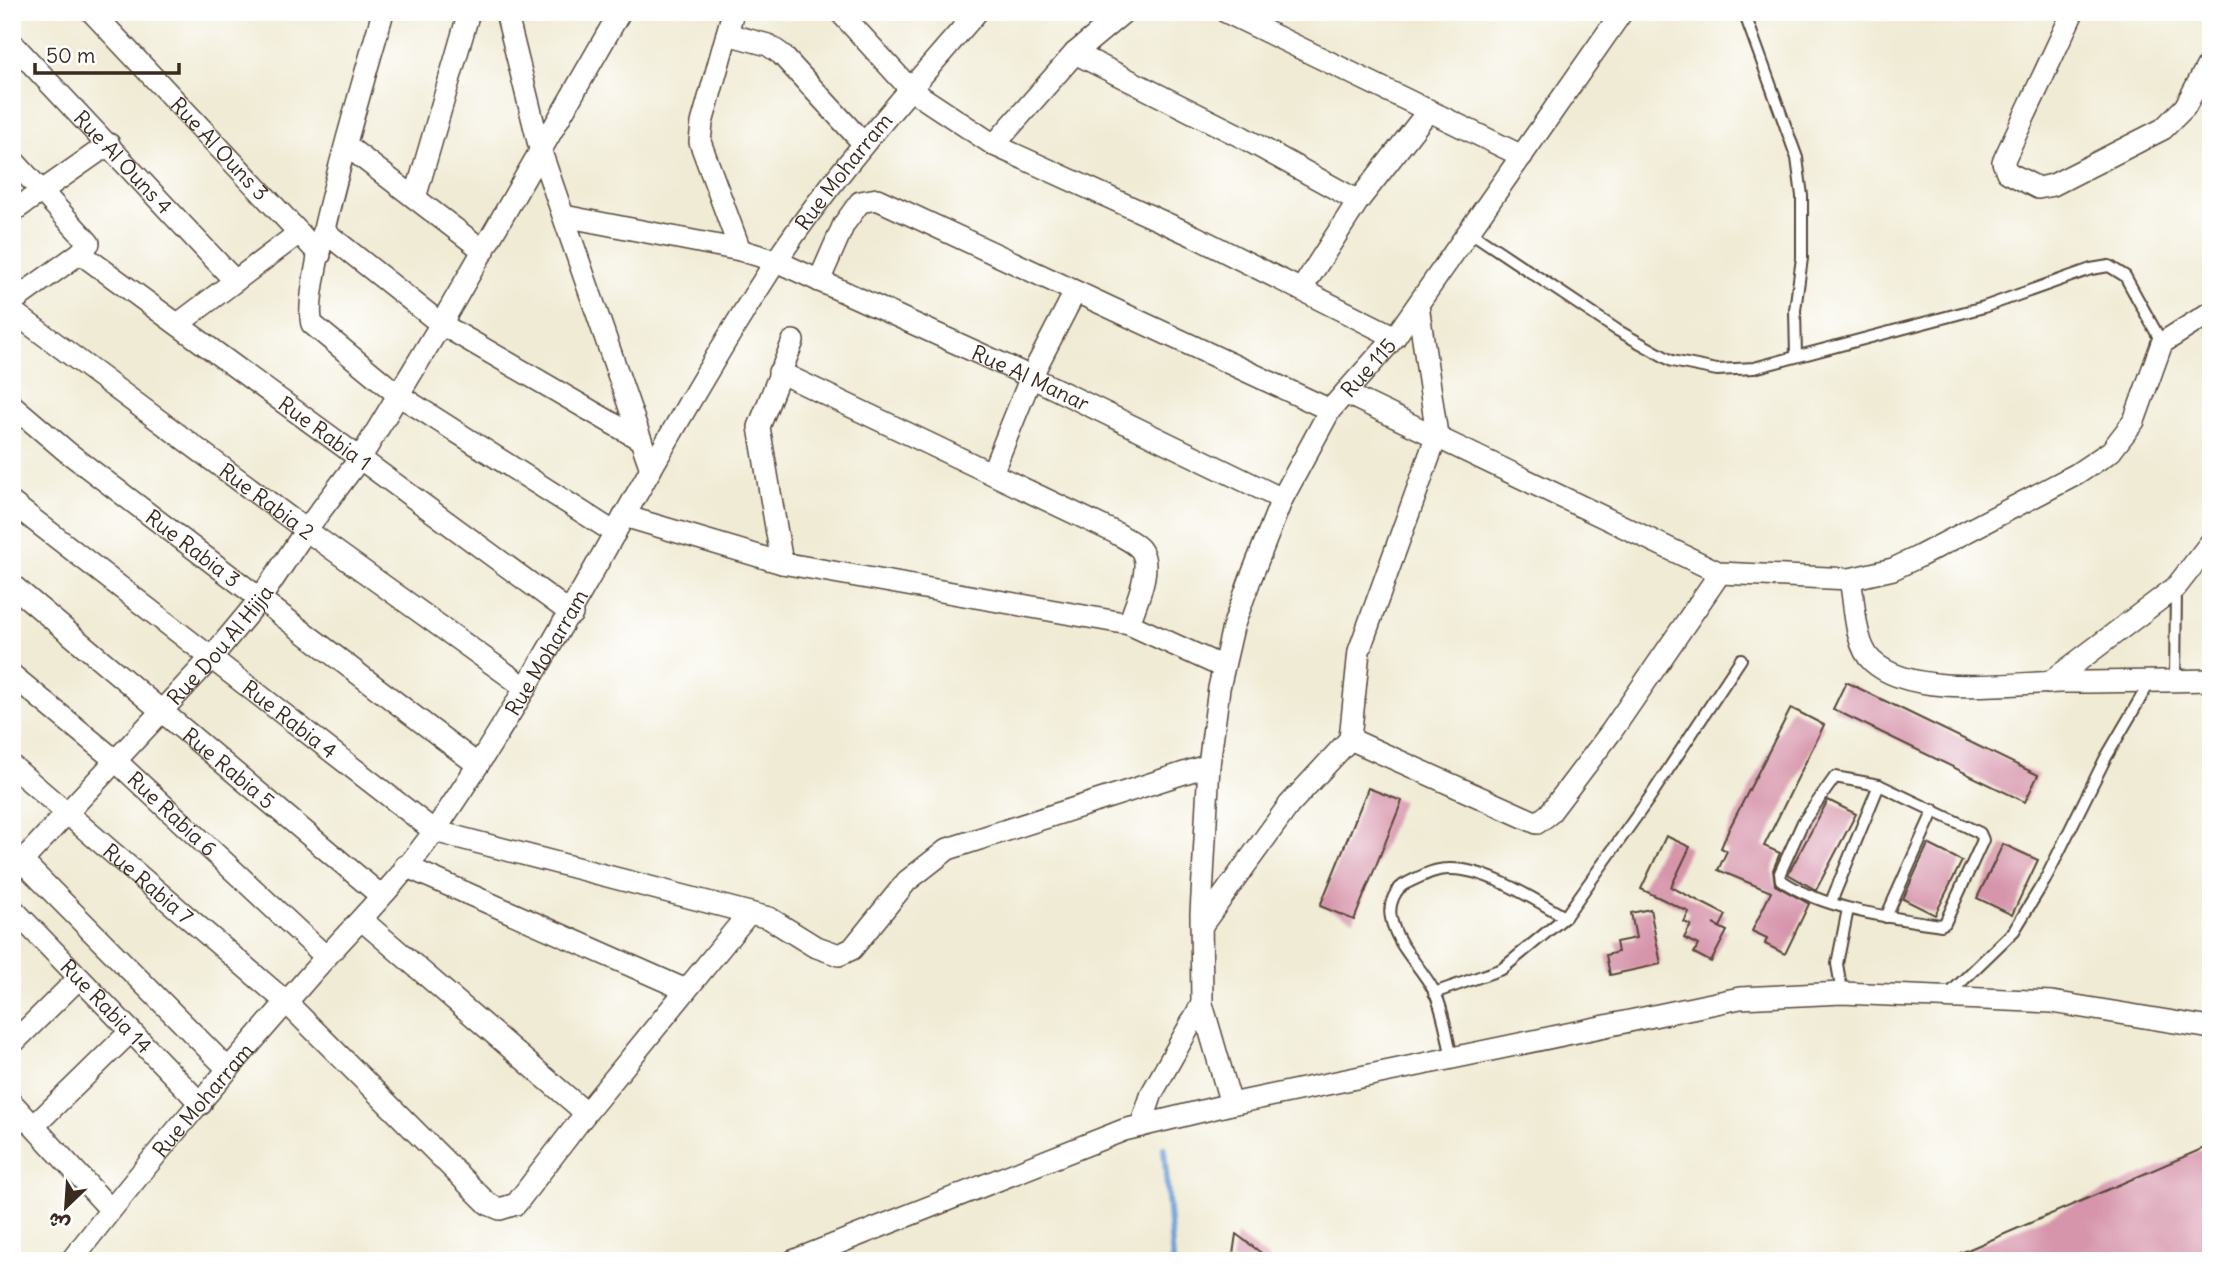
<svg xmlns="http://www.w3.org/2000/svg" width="2223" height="1273" viewBox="0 0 2223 1273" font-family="Delius,'Playpen Sans Arabic',sans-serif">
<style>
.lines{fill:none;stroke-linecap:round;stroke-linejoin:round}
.stream{stroke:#6a9dd5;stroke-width:6}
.building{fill:#d795ab}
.lane-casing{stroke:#564739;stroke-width:14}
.street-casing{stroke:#564739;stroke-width:24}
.lane{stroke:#fff;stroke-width:10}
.street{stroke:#fff;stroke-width:21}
.labels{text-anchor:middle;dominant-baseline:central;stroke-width:5;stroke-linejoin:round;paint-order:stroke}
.street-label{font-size:21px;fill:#3b2a1e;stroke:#fff}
</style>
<rect width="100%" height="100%" fill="#fff"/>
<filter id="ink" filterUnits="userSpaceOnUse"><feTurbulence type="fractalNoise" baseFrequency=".0143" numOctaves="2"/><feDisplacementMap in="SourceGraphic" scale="14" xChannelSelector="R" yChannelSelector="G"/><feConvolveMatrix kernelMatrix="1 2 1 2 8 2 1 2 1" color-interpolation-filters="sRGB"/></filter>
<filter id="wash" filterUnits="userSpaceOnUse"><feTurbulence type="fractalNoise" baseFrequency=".00686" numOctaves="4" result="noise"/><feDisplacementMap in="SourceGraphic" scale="28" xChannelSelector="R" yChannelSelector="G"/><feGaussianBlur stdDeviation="1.57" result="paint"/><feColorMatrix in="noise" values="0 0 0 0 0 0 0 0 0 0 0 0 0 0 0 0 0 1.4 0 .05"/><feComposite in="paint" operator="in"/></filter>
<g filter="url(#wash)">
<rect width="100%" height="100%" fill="#f0ebd4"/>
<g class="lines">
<polyline class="stream" points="1164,1148 1173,1261"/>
</g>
<g id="blocks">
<g class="building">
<polygon points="1846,682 2038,775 2025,802 1833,709"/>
<polygon points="1791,708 1824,725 1764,846 1780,853 1773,870 1775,885 1809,904 1785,954 1765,944 1767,938 1752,931 1771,892 1718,870 1727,851 1721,848 1728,831"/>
<polygon points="1368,788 1402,801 1354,920 1320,906"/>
<polygon points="1828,800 1856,814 1816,890 1788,874"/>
<polygon points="1666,836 1690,847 1671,887 1726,915 1720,927 1713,924 1727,931 1711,962 1694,953 1698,945 1684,938 1691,925 1684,922 1689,912 1641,889"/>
<polygon points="1928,844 1962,861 1935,915 1903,899"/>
<polygon points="2003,844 2038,860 2012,915 1977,898"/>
<polygon points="1650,909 1661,964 1610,975 1606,955 1618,952 1616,942 1636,938 1631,913"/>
<polygon points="2211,1145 2211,1261 1942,1261"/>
<polygon points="1236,1234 1272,1261 1232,1261"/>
</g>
</g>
</g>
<g filter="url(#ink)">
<use href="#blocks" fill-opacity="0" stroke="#564739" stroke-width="2"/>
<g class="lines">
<g class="lane-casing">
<g id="lane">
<polyline points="1744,12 1797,158 1802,196 1802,258 1795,310 1796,356"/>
<polyline points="1469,231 1617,330 1672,361 1717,370 1754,368 1984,307 2091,269 2109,266 2125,276 2162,343"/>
<polyline points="2175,681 2176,587"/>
<path d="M 1835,777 L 1879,785 L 1980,833 L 1983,840 L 1945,923 L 1941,925 C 1892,918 1822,909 1781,880 L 1780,873 L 1803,822 Z"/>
<polyline points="1831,902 1879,785"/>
<polyline points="1886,917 1934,810"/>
<polyline points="1434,993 1502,969 1565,917 1648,800 1741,659"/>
<polyline points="1842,993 1837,964 1848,909"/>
<polyline points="1948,995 2014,931 2045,880 2105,759 2150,682"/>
<path d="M 1452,1058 C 1447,1037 1444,1011 1434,991 C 1421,966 1397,947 1391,918 C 1388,905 1395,888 1407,883 C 1420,877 1433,869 1448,869 C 1485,867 1533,899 1565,917"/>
</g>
</g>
<g class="street-casing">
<g id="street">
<path id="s1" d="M 92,12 L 320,255"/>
<path d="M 383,12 C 369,63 300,288 312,324 L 397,394 L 615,533"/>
<polyline points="506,12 540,149 651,469"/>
<polyline points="733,12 702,123 700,142 740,250"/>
<polyline points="840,12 911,90 994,145 1194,236 1395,337"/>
<polyline points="1226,12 1522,156"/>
<polyline points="2073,12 2003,162 2007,172 2038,188 2053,185 2163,129 2185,107 2211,59"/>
<polyline points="727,34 768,45 781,54 863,143"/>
<path id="s2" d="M 12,43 L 235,281"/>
<polyline points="1075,53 1242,137 1358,201"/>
<polyline points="994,145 1075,53 1124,12"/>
<polyline points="347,146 484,251"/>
<polyline points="12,159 89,243 80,253 12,302"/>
<polyline points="415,198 469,12"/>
<polyline points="12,212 109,144"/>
<path id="s3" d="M 564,216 L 740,250 L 776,261 L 1031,377 L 1282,499"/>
<polyline points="325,232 441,324 641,440"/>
<path id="s4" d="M 80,253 L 572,614"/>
<polyline points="819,281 844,224 860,202 877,199 1330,410"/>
<polyline points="1301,290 1358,201 1429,110"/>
<path id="s5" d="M 12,311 L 306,530 L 526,688"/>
<polyline points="178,324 299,233"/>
<path d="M 779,372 L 1116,533 C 1124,538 1134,542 1140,549 C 1154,566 1135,605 1129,624"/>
<path d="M 1345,393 L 1720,573 L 1850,579 C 1855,602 1854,644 1872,661 C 1912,698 2009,683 2060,682 C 2110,682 2161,681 2211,680"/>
<path id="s6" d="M 12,405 L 66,451 L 478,765"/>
<polyline points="992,473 1031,377 1075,292"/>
<path id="s7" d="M 12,503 L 434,831 L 769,918 L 814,946 L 839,955 L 852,949 L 907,881 L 948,849 L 1209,765"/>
<polyline points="624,516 782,563 1129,624 1223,667"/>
<polyline points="782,563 759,427 793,341"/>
<polyline points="1850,579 1893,569 1918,557 2077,474 2111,451 2134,421 2162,343 2211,312"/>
<path id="s8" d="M 12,585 L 380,895"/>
<path id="s9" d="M 12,675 L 116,761 L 326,957"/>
<polyline points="2049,683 2176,587 2211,542"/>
<polyline points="1350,739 1537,823 1549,814 1611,732 1720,573"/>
<path id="s10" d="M 12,766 L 286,1002 L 488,1204 L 500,1209 L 516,1204 L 586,1113 L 749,913"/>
<polyline points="22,861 228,1069"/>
<polyline points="405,866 686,990"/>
<path id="s11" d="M 12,872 L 211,658 L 260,599 L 306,530 L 361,457 L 441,324 L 620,12"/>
<path id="s12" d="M 12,908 L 201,1104"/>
<polyline points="362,920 586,1113"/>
<polyline points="1202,925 1289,805 1350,739 1359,651 1437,435 1418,305"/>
<polyline points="12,1044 79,978"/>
<polyline points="12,1103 110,1209"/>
<path id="s13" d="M 1231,1104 L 1202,1004 L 1201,914 L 1209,765 L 1219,688 L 1233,627 L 1250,580 L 1282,499 L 1330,410 L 1395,337 L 1622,12"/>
<polyline points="34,1126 131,1031"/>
<polyline points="1141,1126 1152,1093 1202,1004"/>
<path id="s14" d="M 71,1261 C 147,1162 229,1068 311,974 C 353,926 401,880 437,827 C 556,653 647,463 760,286 C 821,188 902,99 977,12"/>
<polyline points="793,1261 1124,1130 1231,1104 1740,998 1842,993 2052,1002 2211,1028"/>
</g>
</g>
<use href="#lane" class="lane"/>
<use href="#street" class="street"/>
</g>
</g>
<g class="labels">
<g class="street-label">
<text stroke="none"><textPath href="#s1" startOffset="187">Rue Al Ouns 3</textPath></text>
<text stroke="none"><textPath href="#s2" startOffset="163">Rue Al Ouns 4</textPath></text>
<text stroke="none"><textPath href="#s14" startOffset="1340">Rue Moharram</textPath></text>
<text stroke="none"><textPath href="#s13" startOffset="779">Rue 115</textPath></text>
<text stroke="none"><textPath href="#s3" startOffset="497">Rue Al Manar</textPath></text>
<text stroke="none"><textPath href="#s4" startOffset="304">Rue Rabia 1</textPath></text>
<text stroke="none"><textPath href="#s5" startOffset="318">Rue Rabia 2</textPath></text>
<text stroke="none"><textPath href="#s6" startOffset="231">Rue Rabia 3</textPath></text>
<text stroke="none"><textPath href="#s11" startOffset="308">Rue Dou Al Hijja</textPath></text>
<text stroke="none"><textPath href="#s14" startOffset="774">Rue Moharram</textPath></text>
<text stroke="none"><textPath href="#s7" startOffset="352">Rue Rabia 4</textPath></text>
<text stroke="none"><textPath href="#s8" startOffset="284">Rue Rabia 5</textPath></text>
<text stroke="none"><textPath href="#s9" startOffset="212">Rue Rabia 6</textPath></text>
<text stroke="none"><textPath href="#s10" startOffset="180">Rue Rabia 7</textPath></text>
<text stroke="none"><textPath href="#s12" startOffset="136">Rue Rabia 14</textPath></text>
<text stroke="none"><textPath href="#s14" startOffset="208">Rue Moharram</textPath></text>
</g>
</g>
<rect width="2223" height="1273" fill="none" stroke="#fff" stroke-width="42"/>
<g transform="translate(66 1207) rotate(205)" stroke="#ffffff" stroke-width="5" paint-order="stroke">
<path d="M0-5L12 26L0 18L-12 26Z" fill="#3b2a1e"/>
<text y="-10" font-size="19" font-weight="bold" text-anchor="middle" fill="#3b2a1e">ش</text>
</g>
<path d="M35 63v10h144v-10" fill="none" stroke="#3b2a1e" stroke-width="3.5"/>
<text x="46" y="63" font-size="21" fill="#3b2a1e" stroke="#ffffff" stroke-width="5" paint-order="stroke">50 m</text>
</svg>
